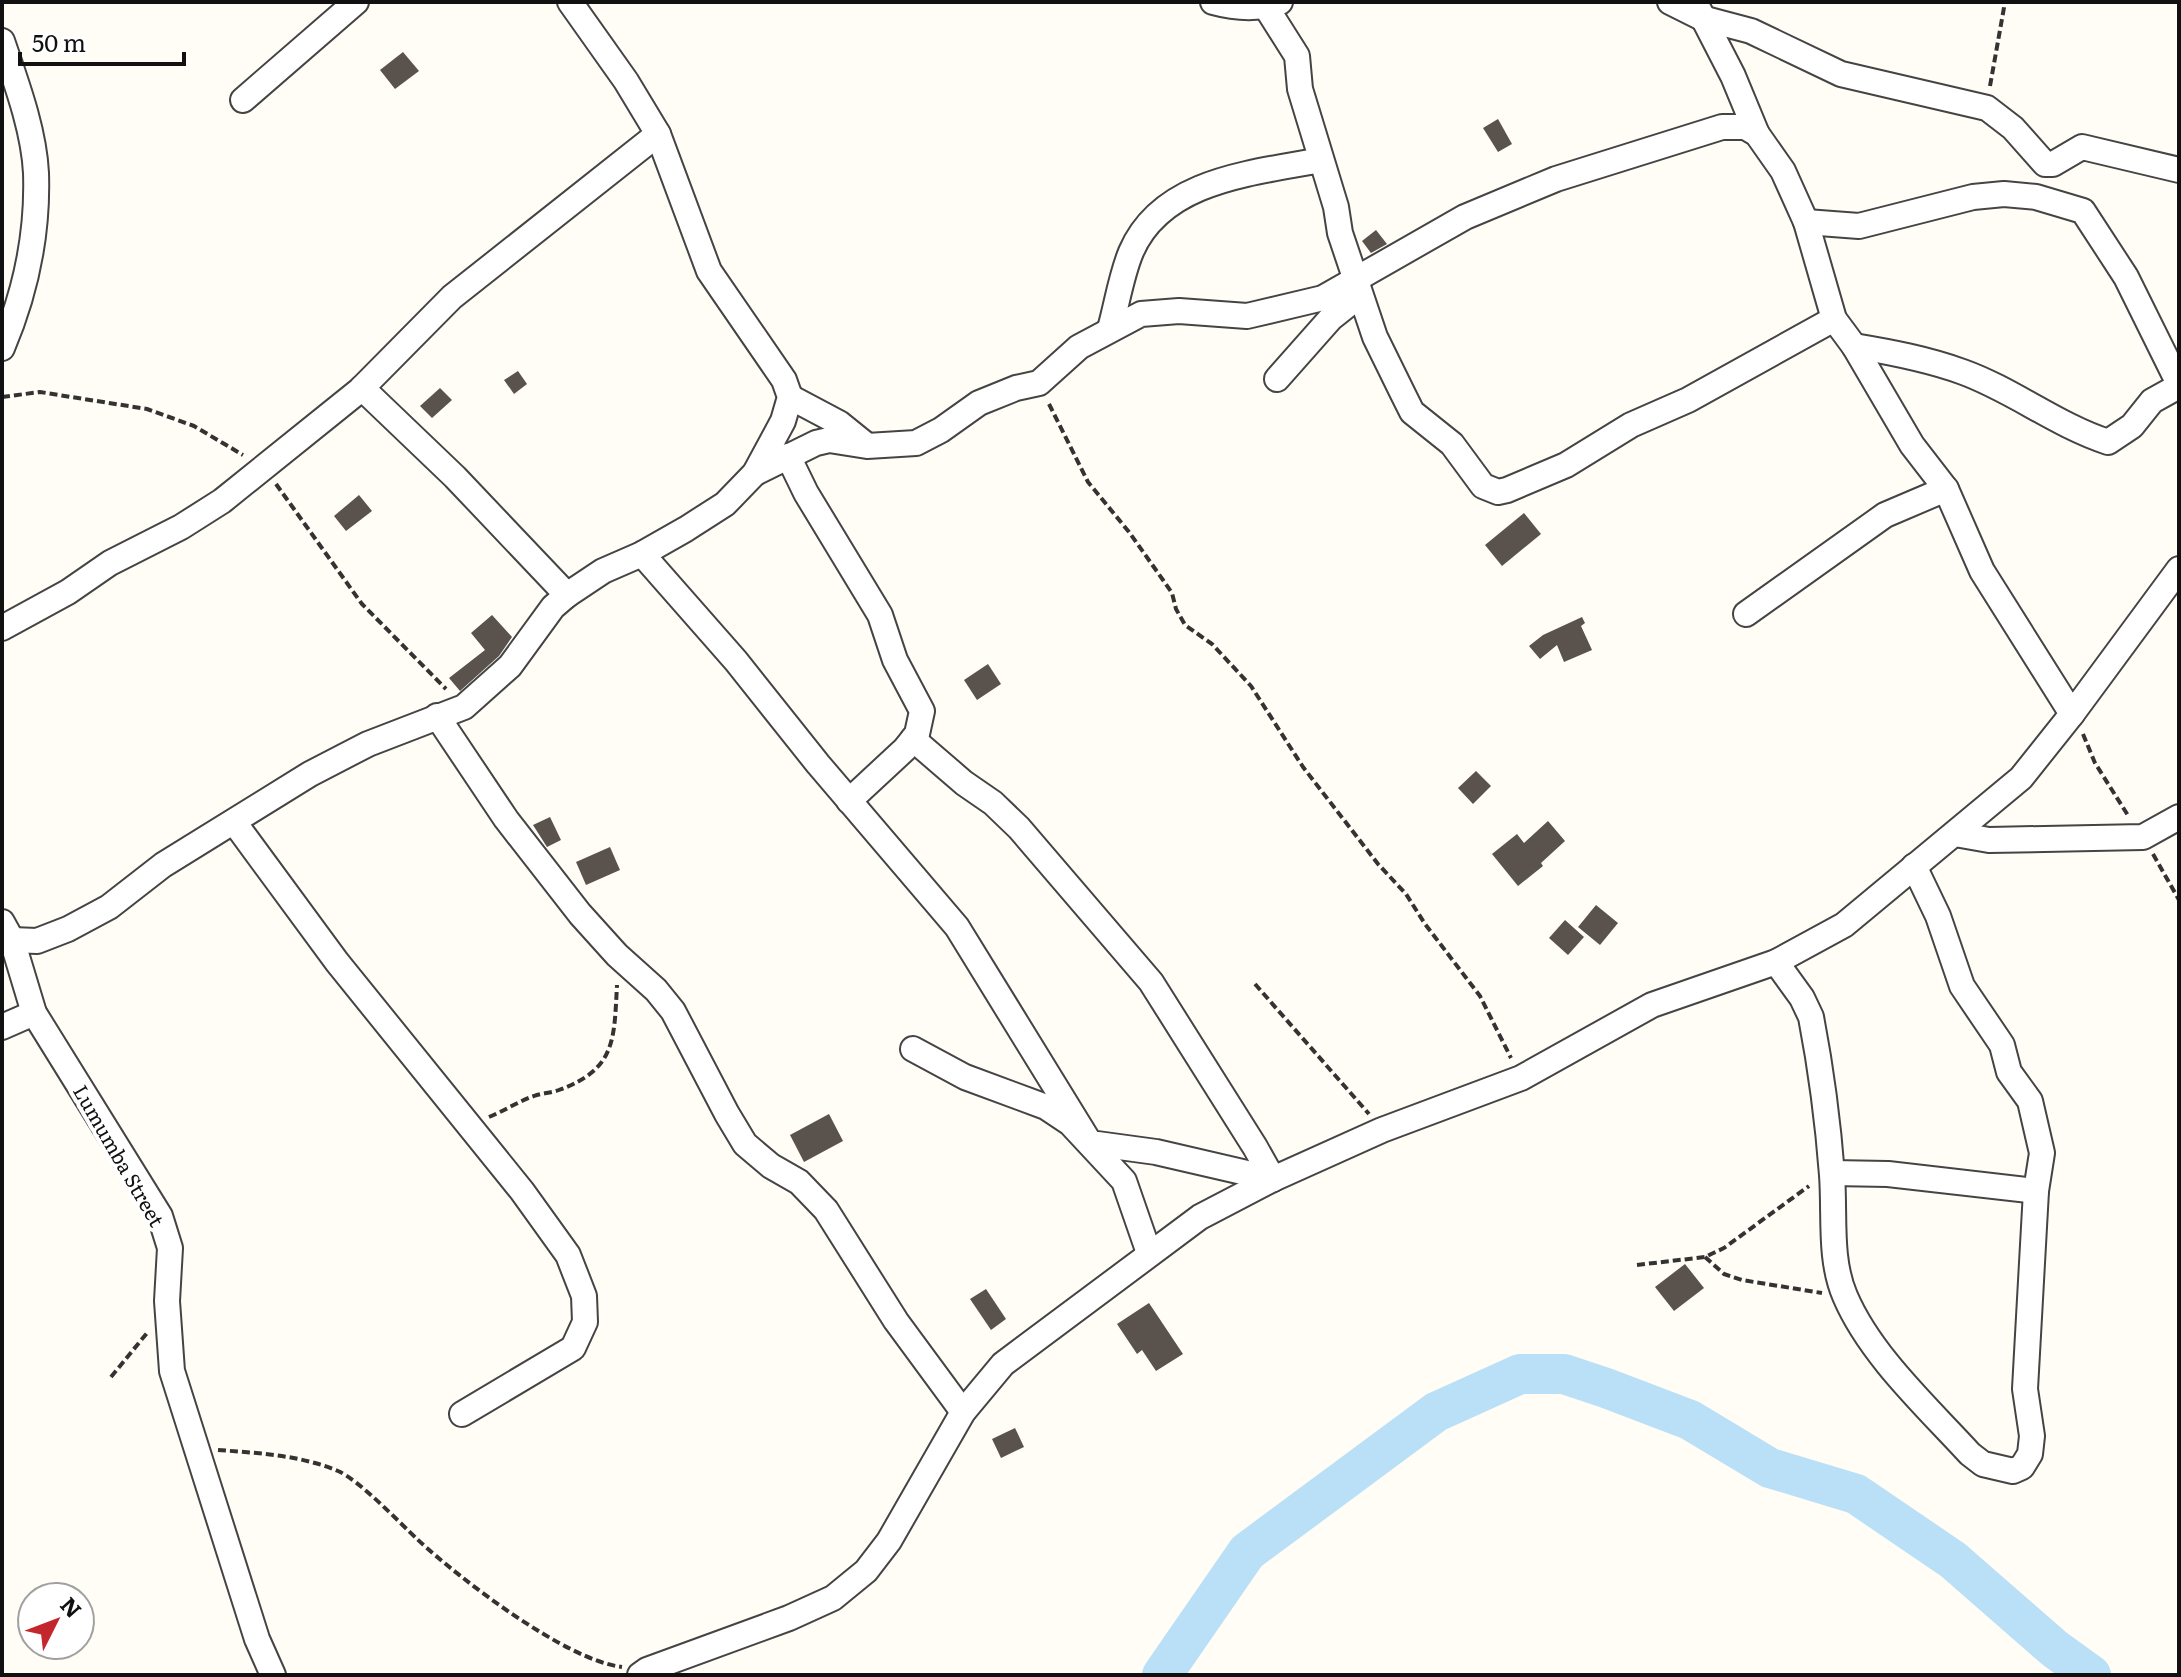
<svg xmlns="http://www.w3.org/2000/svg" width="2181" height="1677" viewBox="0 0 2181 1677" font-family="Literata,serif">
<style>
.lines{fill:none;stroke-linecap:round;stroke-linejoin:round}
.river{stroke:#b9e0f7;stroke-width:40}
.building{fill:#5a524d}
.minor-casing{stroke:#444;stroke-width:28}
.path{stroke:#333;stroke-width:4;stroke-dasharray:8 4;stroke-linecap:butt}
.minor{stroke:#fff;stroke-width:24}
.labels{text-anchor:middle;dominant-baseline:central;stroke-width:8;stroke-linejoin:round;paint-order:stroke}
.street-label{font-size:20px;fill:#111;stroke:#fff}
</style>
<rect width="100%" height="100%" fill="#fffdf5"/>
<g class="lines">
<polyline class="river" points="1162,1675 1247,1552 1436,1412 1520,1374 1564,1374 1606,1388 1690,1420 1770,1468 1856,1494 1953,1560 2055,1649 2091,1675"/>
</g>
<g class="building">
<polygon points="403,52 419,71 395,89 380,70"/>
<polygon points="1498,119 1512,144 1498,152 1483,128"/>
<polygon points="1376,230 1387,244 1371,253 1362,241"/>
<polygon points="518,371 527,384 514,394 504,380"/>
<polygon points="440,388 452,400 432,418 420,406"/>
<polygon points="359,495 372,511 346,531 334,516"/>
<polygon points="1524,513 1541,534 1502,566 1485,545"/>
<polygon points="492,615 512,637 499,656 460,691 449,678 485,650 471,633"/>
<polygon points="1582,617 1585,623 1581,626 1592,650 1564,662 1557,645 1540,659 1529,646 1543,635"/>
<polygon points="988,664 1001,684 977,700 964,680"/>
<polygon points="1476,771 1491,786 1473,804 1458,788"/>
<polygon points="550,817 561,840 547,847 533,825"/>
<polygon points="1548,821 1565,841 1541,863 1543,866 1518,886 1492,854 1517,834 1524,843"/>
<polygon points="610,847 620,870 586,885 576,862"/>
<polygon points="1596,905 1618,923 1600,945 1578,927"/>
<polygon points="1565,920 1584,937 1568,955 1549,938"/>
<polygon points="829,1114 843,1141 804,1162 790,1135"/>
<polygon points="1685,1264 1704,1288 1674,1311 1655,1287"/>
<polygon points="986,1289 1006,1319 991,1330 970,1299"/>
<polygon points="1149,1303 1183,1354 1156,1371 1142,1350 1137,1354 1117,1324"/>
<polygon points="1015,1428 1024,1447 1001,1458 992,1439"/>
</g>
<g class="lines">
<g class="minor-casing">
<g id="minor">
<path d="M 1213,2 C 1235,8 1258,10 1280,2"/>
<polyline points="1268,2 1266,7 1297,56 1300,89 1336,207 1340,233 1375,337 1403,394 1412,412 1452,444 1483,486 1498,492 1507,490 1566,465 1631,425 1688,400 1834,319"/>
<polyline points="1670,2 1702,18 1751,31 1841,74 1987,108 2013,128 2045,164 2053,164 2082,147 2179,170"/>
<polyline points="1699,10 1733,76 1757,134"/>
<path d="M 2,41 C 16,82 34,130 36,173 C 38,233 25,294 2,348"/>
<polyline points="243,100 356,2"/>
<polyline points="1806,222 1859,226 1973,197 2004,194 2036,197 2083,211 2126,277 2179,384"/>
<path d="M 1110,329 C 1117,304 1121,276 1131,252 C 1162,179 1254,173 1321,160"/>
<path d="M 1854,346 C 1890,352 1928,359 1963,372 C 2013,390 2056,425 2108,442 L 2132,426 L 2152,401 L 2179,386"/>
<polyline points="1277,379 1331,318 1360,295"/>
<polyline points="362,388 455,477 567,595"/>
<polyline points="790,397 839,423 865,444"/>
<polyline points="788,456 806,493 880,615 895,660 922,711 917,734 905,749 849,801"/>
<polyline points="755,473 816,443 829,440 867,446 916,443 941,430 979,403 1016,388 1039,383 1079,347 1141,314 1179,311 1247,316 1323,298 1465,217 1556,179 1722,127 1745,127 1757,134 1783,171 1806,222 1834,319 1854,346 1912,445 1946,489 1982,571 2072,714"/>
<polyline points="642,554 736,661 818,764 957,927 1090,1143 1156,1152 1273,1179"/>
<polyline points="1746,614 1885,515 1946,489"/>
<polyline points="2,628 68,592 110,563 181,527 222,501 360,390 452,297 658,134"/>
<polyline points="437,716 506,819 580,914 617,955 656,990 673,1011 727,1114 745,1144 771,1166 799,1182 826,1210 896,1321 963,1412"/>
<polyline points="913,739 964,783 993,803 1019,828 1151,982 1255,1147 1273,1179"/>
<polyline points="234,822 337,962 522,1191 568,1255 584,1296 585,1322 573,1348 462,1414"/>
<polyline points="1955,834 1989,840 2143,837 2179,817"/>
<polyline points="2,922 12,940 34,1013 160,1216 170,1248 167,1301 172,1371 257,1639 273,1675"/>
<polyline points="12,940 37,941 68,929 109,907 163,865 310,774 368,744 464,707 510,666 553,607 567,595 603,571 642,554 686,529 725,504 755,473 783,421 790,397 784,380 709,271 658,134 626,81 570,2"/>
<path d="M 1776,962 L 1802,998 L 1811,1017 C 1821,1069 1828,1122 1832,1175 C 1835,1215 1829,1259 1845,1296 C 1870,1355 1927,1407 1970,1454 L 1983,1464 L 2013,1471 L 2022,1467 L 2030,1454 L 2032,1436 L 2025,1389 L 2036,1191 L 2042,1153 L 2030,1101 L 2009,1072 L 2002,1045 L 1962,986 L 1938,916 L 1914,866"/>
<polyline points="2,1027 34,1013"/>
<polyline points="913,1049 965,1077 1046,1107 1070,1123 1124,1181 1149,1253"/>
<polyline points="1832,1173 1888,1174 2036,1191"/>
<polyline points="640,1675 647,1670 789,1618 833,1598 866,1571 889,1541 963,1412 1003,1364 1200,1217 1273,1179 1382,1130 1521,1078 1652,1005 1776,962 1844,925 2021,778 2072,714 2179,569"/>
</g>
</g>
<g class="path">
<polyline points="1990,86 2005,2"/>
<polyline points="2,397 40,392 147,409 194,426 243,455"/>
<polyline points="1049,404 1088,482 1129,532 1163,580 1172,593 1176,609 1185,625 1212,644 1251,686 1303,767 1378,864 1406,894 1425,924 1480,996 1511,1058"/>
<polyline points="276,484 362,604 446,689"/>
<polyline points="2083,734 2095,763 2129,817"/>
<polyline points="2153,854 2179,900"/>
<polyline points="1255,984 1369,1114"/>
<path d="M 489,1117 C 504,1111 519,1101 534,1096 C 542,1093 551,1093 559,1090 C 616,1069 614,1040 617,985"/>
<polyline points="1705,1257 1724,1274 1742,1280 1822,1293"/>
<polyline points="1637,1265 1705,1257 1724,1248 1809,1186"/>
<polyline points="111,1377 147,1333"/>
<path d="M 218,1450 C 258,1453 300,1455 338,1471 C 359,1480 399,1522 417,1539 C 460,1579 565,1660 622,1667"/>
</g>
<use href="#minor" class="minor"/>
</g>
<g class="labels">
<g class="street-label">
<text transform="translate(120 1155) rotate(60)">Lumumba Street</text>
</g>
</g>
<rect width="2181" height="1677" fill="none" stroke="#111111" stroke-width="8"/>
<g transform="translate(56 1621) rotate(48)"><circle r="38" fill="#ffffff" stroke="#a0a0a0" stroke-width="2"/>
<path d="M0-6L14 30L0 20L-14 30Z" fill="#c4262e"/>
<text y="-12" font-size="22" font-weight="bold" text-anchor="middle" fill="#111111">N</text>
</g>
<path d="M20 52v12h164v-12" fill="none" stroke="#111111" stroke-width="4"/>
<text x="32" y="52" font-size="24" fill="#111111" stroke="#ffffff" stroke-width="6" paint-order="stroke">50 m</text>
</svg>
